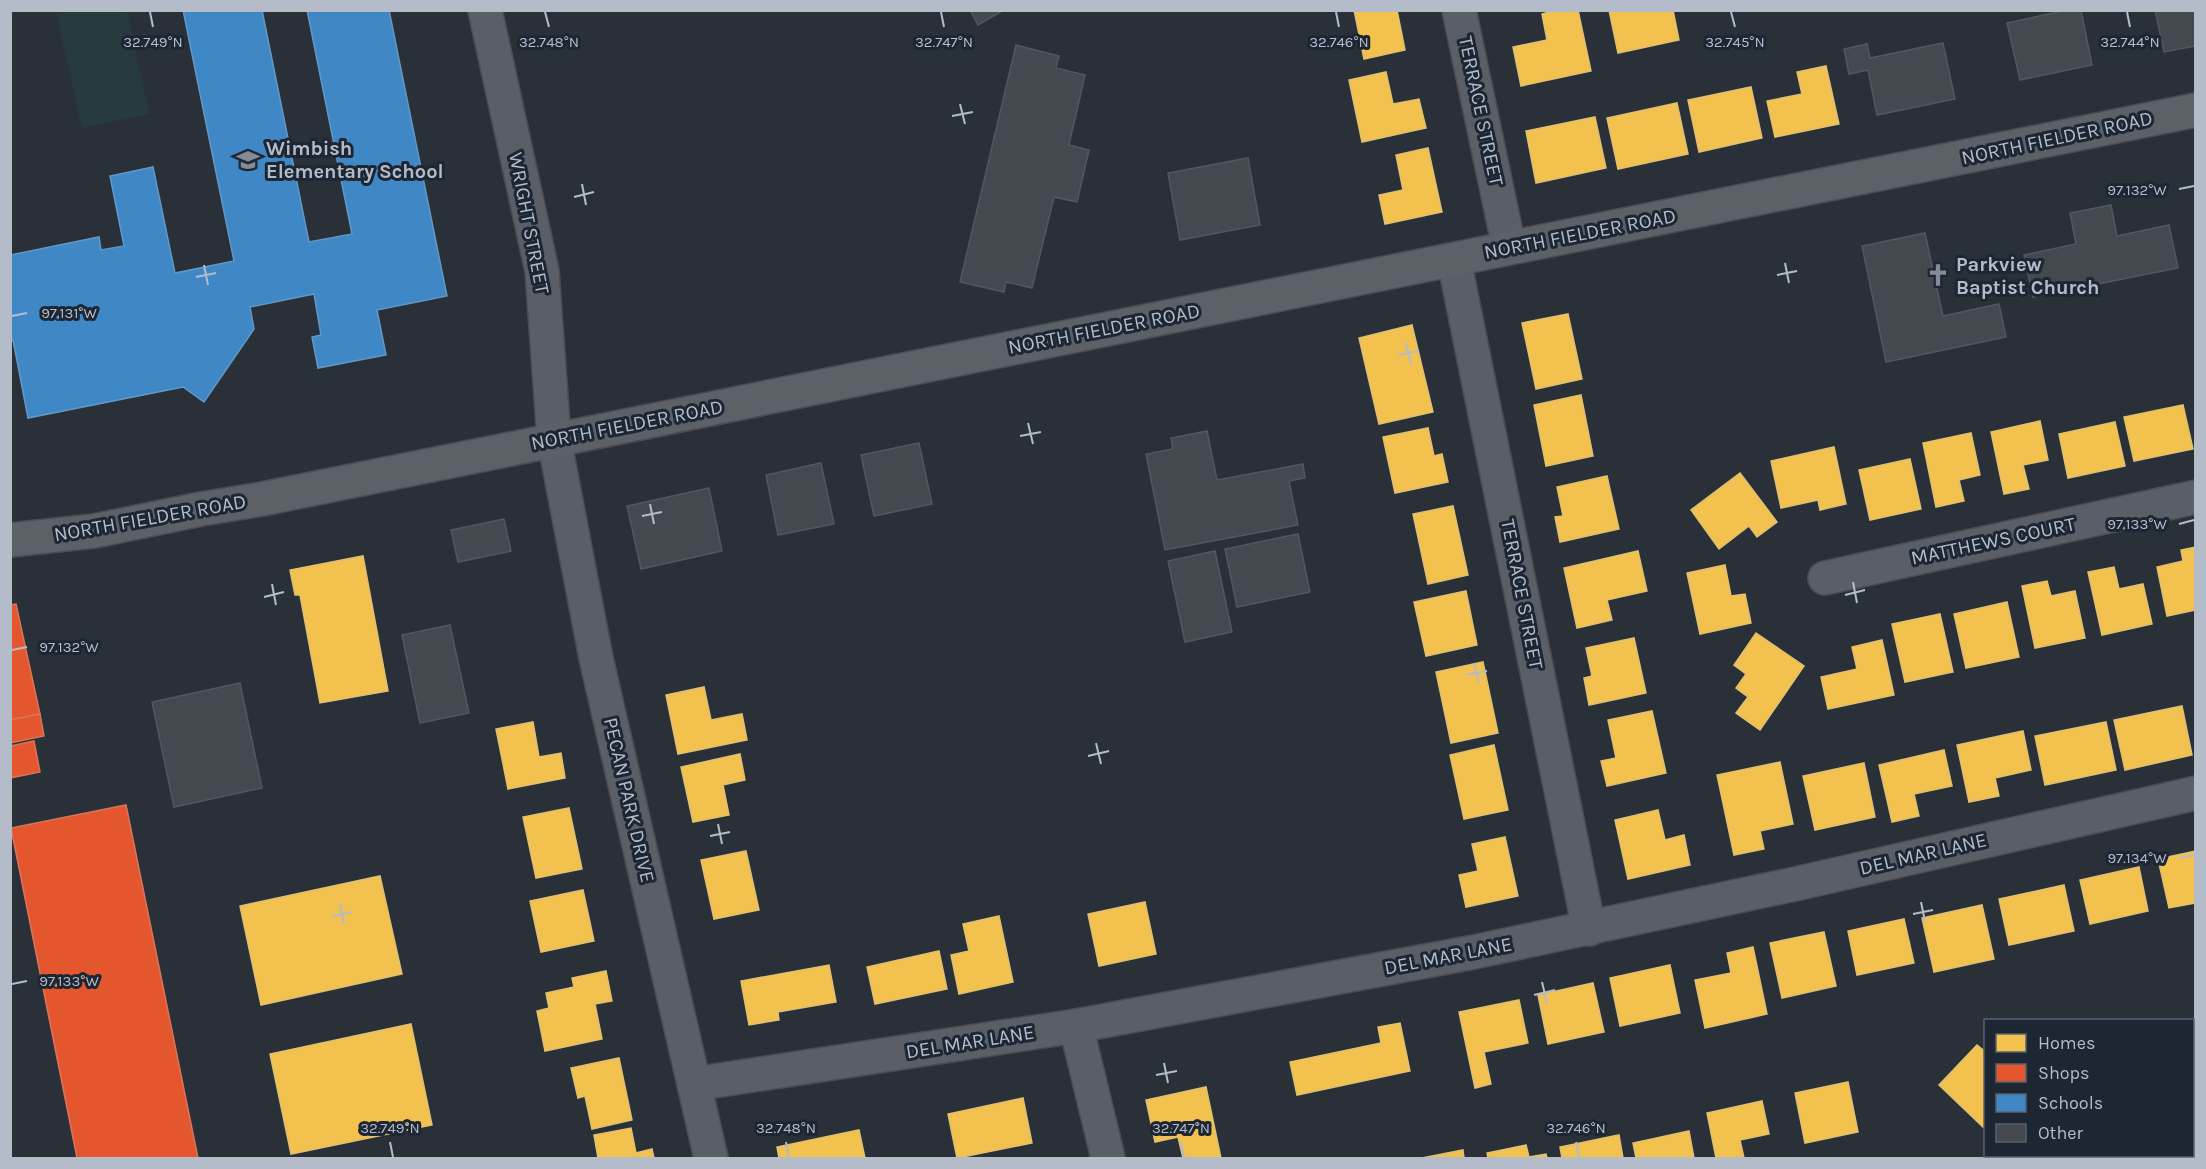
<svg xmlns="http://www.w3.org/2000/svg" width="2206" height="1169" viewBox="0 0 2206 1169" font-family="Karla,sans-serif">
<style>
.green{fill:#273a3e}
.homes{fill:#f2c14e;stroke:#dfc073;stroke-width:1.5}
.shops{fill:#e4572e;stroke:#d6755c;stroke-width:1.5}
.schools{fill:#3f88c5;stroke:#6298c6;stroke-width:1.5}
.building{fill:#444950;stroke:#52575f;stroke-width:1.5}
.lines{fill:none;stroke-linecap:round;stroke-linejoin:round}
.minor-casing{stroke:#484c53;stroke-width:36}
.major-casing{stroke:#484c55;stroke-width:36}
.minor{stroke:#5a5e66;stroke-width:33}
.major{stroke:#5c6168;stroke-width:33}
.ticks{fill:none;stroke:#b4bcc9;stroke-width:2}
.labels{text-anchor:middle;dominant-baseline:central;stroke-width:6;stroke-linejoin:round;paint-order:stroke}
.street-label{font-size:20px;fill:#b4bcc9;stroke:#1d2633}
.poi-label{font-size:20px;font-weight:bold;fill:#b4bcc9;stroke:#1d2633;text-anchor:start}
.ticks-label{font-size:15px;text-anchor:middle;fill:#b4bcc9;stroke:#1d2633;stroke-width:6;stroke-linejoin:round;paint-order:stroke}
</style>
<rect width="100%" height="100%" fill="#2a3038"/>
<polygon class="green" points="56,11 127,11 149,114 82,128"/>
<g class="homes">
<polygon points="1354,10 1397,10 1405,50 1364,59"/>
<polygon points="1556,10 1578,10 1591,71 1521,86 1513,47 1547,40 1542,14"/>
<polygon points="1609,10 1673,10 1679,40 1618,53"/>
<polygon points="1826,66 1839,124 1775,137 1767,101 1802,94 1797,72"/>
<polygon points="1386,72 1393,104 1419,99 1426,128 1362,142 1349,80"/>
<polygon points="1751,87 1762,138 1699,152 1688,100"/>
<polygon points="1677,103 1688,154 1618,169 1607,118"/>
<polygon points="1595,117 1606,168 1536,183 1526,131"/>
<polygon points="1428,148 1442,212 1385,224 1379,195 1403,190 1396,155"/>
<polygon points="1568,314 1582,379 1536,389 1522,323"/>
<polygon points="1412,325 1433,412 1379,424 1359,338"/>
<polygon points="1581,395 1593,456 1546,466 1534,405"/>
<polygon points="2183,405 2193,449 2134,461 2124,417"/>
<polygon points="2040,421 2048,460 2023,465 2029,489 2004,494 1991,432"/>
<polygon points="2115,422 2125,466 2068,478 2059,434"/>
<polygon points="1428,428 1434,456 1442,454 1448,482 1395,493 1383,437"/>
<polygon points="1971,433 1980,475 1959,480 1964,501 1936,507 1923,443"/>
<polygon points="1834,447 1846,504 1820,510 1818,500 1781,508 1771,461"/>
<polygon points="1910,459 1921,509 1870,520 1859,470"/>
<polygon points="1740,473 1777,522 1757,537 1749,526 1719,549 1691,510"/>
<polygon points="1607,476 1619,529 1560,542 1555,517 1563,516 1557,487"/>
<polygon points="1453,506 1468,575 1428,584 1413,514"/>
<polygon points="2196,547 2196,610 2167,616 2157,567 2183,561 2181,550"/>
<polygon points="1638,551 1647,591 1607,600 1612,620 1577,628 1564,568"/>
<polygon points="363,556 388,691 320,703 300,595 295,595 290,570"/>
<polygon points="1725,565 1731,596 1745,594 1751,623 1700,634 1687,573"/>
<polygon points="2114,567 2119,589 2143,584 2152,624 2102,635 2088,572"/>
<polygon points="2047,581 2051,596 2075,591 2085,638 2035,648 2022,586"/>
<polygon points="1466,591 1477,645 1426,656 1414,602"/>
<polygon points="2007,602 2019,657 1966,668 1954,614"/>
<polygon points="1940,614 1953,672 1905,682 1892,624"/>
<polygon points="1756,633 1804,666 1760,730 1736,713 1748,697 1736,688 1746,674 1734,665"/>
<polygon points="1634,638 1646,693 1589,705 1584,678 1592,676 1586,648"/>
<polygon points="1882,640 1894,695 1828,709 1821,677 1857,669 1852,647"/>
<polygon points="1483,662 1498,733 1451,743 1436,672"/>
<polygon points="704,687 711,720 742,714 747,740 678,754 666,695"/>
<polygon points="2182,706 2192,755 2125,770 2114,720"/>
<polygon points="1652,711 1666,773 1607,786 1601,761 1616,758 1608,720"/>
<polygon points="533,722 539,757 561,753 565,778 508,789 496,729"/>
<polygon points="2106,722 2116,770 2045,785 2035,736"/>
<polygon points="2023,731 2031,770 1995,778 1999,796 1969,802 1957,745"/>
<polygon points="1494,745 1508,810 1464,819 1450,755"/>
<polygon points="1944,750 1952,786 1914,794 1919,816 1892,822 1879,765"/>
<polygon points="740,754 745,780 723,785 729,815 693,822 681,767"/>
<polygon points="1780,762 1793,824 1760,831 1764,849 1734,855 1717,775"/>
<polygon points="1864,763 1875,817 1815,830 1803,776"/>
<polygon points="569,808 582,869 536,878 523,817"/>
<polygon points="1658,810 1665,840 1684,835 1690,865 1628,879 1615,820"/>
<polygon points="1505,837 1518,896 1466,907 1459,875 1478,871 1472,844"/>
<polygon points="746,851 759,910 714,919 701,860"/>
<polygon points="2196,851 2196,903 2169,908 2158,859"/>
<polygon points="2139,867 2148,911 2090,924 2080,880"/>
<polygon points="380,876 402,974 261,1005 240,906"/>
<polygon points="2064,885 2074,931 2009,945 1999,899"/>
<polygon points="583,890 594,941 541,952 530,901"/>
<polygon points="1145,902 1156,954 1099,966 1088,914"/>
<polygon points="1982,905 1994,959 1934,972 1922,918"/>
<polygon points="999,916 1013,982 959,994 951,955 969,951 963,924"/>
<polygon points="1904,919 1914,963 1857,975 1848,931"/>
<polygon points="1824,932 1836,986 1782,998 1770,943"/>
<polygon points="1753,947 1767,1014 1705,1028 1695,980 1731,973 1727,953"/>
<polygon points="939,951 947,989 875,1004 867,967"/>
<polygon points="829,965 836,1002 778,1012 779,1020 749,1025 741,981"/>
<polygon points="1670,965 1680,1013 1620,1026 1610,978"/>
<polygon points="606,971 612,1001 595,1004 602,1039 545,1051 537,1011 549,1008 546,993 574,987 572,978"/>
<polygon points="1593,983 1604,1032 1548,1044 1538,995"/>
<polygon points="1519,1000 1528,1043 1484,1052 1491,1084 1475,1088 1459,1012"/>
<polygon points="1400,1023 1410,1071 1297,1095 1290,1062 1381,1043 1378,1027"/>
<polygon points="411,1024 432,1125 291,1154 270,1054"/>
<polygon points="1977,1045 1986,1052 1986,1125 1983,1127 1939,1085"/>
<polygon points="619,1058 632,1120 592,1129 585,1096 578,1098 571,1068"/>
<polygon points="1848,1082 1858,1132 1805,1143 1795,1093"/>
<polygon points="1206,1087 1221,1158 1183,1158 1178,1137 1155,1142 1146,1100"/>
<polygon points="1023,1098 1032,1143 957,1158 948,1114"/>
<polygon points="1762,1101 1769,1134 1740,1140 1744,1158 1716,1158 1707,1113"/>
<polygon points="631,1128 636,1153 652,1149 654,1158 598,1158 594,1135"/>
<polygon points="859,1130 865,1158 779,1158 777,1147"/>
<polygon points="1689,1131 1694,1158 1636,1158 1633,1143"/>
<polygon points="1619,1135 1623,1158 1562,1158 1560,1147"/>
<polygon points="1526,1145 1529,1157 1546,1154 1547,1158 1488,1158 1487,1153"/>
<polygon points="1463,1150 1464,1158 1422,1158"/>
<polygon points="2010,1156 2045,1156 2046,1158 2010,1158"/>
</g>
<g class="shops">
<polygon points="16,604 40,714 10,720 10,605"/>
<polygon points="40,714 44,736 10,743 10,720"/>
<polygon points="34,741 40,772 10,778 10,746"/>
<polygon points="126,805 198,1158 77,1158 11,828"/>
</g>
<polygon class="schools" points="183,10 262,10 309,242 352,234 307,10 389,10 447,296 377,310 386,355 318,368 312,337 321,335 314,294 250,307 254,329 204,402 183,387 28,418 13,340 10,341 10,255 99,237 101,250 124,246 110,176 153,167 175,273 234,261"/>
<g class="building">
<polygon points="970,10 1004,10 978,25"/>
<polygon points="2067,10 2081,10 2092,65 2020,80 2007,23"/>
<polygon points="2155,10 2196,10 2196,46 2164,52"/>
<polygon points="1943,43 1955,99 1877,115 1868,70 1849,74 1844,49 1867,44 1870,58"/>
<polygon points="1016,45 1059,56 1056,68 1085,75 1069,145 1089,150 1077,202 1054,197 1032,288 1006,282 1004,292 960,282"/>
<polygon points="1248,158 1260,225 1180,240 1168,173"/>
<polygon points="2111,205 2117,236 2169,225 2178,268 2033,297 2024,255 2076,244 2070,213"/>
<polygon points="1925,233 1943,316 1999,304 2006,337 1886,362 1862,246"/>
<polygon points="1207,431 1217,480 1303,464 1305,478 1289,481 1298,525 1165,550 1146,454 1173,449 1171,438"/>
<polygon points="919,443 932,504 874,516 861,455"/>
<polygon points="821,463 834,524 778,535 766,475"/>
<polygon points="709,488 722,551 641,569 627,506"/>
<polygon points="504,519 511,551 458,562 451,530"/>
<polygon points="1298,534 1310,592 1237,607 1225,549"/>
<polygon points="1215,551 1232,632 1185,642 1168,561"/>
<polygon points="450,625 469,713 420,723 402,635"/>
<polygon points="240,683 262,788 174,807 152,702"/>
</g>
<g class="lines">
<g class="minor-casing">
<g id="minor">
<polyline points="485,10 542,271 554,439 596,658 711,1158"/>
<polyline points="1459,10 1509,247"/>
<polyline points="1454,260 1589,929"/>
<polyline points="1825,578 2196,497"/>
<polyline points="1076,1026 1108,1158"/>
<polyline points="694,1084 1076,1026 1474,952 1795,884 2196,793"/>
</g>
</g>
<g class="major-casing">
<polyline id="major" points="10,540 94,531 201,509 262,499 2196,110"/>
</g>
<use href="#minor" class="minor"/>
<use href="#major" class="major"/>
</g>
<path class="ticks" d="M 150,12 L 153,27M 545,12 L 549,27M 941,12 L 944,27M 1336,12 L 1339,27M 1731,12 L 1735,27M 2127,12 L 2130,27M 960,104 L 965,124M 952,116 L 973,112M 582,184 L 586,205M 2179,189 L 2194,186M 574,197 L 594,192M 1785,263 L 1789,283M 204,265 L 208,285M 1777,275 L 1797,271M 196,277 L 216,273M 12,316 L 27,313M 1406,343 L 1411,364M 1398,355 L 1419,351M 1028,423 L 1033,444M 1020,436 L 1041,432M 650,504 L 654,524M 642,516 L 662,512M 2179,524 L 2194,520M 1853,582 L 1857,603M 272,584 L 276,605M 1845,595 L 1865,590M 264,597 L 284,592M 12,650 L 27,647M 1474,663 L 1479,683M 1466,675 L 1487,671M 1096,743 L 1101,764M 1088,756 L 1109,751M 718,824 L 722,844M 710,836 L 730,832M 2179,858 L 2194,855M 1921,902 L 1925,922M 340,904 L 344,924M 1913,914 L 1933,910M 332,916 L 352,912M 1542,982 L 1547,1003M 12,984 L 27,981M 1534,995 L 1555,990M 1164,1063 L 1168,1083M 1156,1075 L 1177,1071M 390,1142 L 393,1157M 786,1142 L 789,1157M 1181,1142 L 1184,1157M 1576,1142 L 1579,1157"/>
<defs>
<g id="school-bare" transform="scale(1.8)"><path d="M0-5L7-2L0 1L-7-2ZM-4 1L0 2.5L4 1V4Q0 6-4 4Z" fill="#848b96" stroke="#1d2633" stroke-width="2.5" paint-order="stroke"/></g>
<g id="church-bare" transform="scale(1.8)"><path d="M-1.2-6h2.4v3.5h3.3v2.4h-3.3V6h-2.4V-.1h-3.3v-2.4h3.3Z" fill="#848b96" stroke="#1d2633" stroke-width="2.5" paint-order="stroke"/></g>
</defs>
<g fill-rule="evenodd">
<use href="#school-bare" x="248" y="160"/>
<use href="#church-bare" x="1938" y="275"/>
</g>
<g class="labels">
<g class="street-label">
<text transform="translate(1481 111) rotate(78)">TERRACE STREET</text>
<text transform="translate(2057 138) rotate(-12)">NORTH FIELDER ROAD</text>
<text transform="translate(529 223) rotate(79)">WRIGHT STREET</text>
<text transform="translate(1580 234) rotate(-11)">NORTH FIELDER ROAD</text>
<text transform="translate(1104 329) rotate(-11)">NORTH FIELDER ROAD</text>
<text transform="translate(627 425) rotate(-11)">NORTH FIELDER ROAD</text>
<text transform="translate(150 518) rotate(-10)">NORTH FIELDER ROAD</text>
<text transform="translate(1993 541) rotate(-12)">MATTHEWS COURT</text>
<text transform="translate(1522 594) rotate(79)">TERRACE STREET</text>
<text transform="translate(629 800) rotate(77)">PECAN PARK DRIVE</text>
<text transform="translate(1923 854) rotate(-13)">DEL MAR LANE</text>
<text transform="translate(1448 956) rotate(-11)">DEL MAR LANE</text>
<text transform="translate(970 1042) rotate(-9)">DEL MAR LANE</text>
</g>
<g class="poi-label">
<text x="266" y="148">Wimbish<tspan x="266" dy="23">Elementary School</tspan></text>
<text x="1956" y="264">Parkview<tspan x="1956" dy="23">Baptist Church</tspan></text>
</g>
</g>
<g class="ticks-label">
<text x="153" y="47">32.749°N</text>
<text x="549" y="47">32.748°N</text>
<text x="944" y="47">32.747°N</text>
<text x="1735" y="47">32.745°N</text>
<text x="1339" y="47">32.746°N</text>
<text x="2130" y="47">32.744°N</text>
<text x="2137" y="195">97.132°W</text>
<text x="69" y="318">97.131°W</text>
<text x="2137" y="529">97.133°W</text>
<text x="69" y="652">97.132°W</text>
<text x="2137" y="863">97.134°W</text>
<text x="69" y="986">97.133°W</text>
<text x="390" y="1133">32.749°N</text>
<text x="786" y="1133">32.748°N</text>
<text x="1181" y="1133">32.747°N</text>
<text x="1576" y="1133">32.746°N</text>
</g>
<rect width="2206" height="1169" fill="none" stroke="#b4bcc9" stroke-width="24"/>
<rect x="1984" y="1019" width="210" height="138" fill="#1d2633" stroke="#59626f" stroke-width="1.5"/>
<rect x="1996" y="1034" width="30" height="18" fill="#f2c14e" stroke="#59626f" stroke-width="1.5"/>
<text x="2038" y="1049" font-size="18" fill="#b4bcc9">Homes</text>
<rect x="1996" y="1064" width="30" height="18" fill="#e4572e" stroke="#59626f" stroke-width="1.5"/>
<text x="2038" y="1079" font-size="18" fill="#b4bcc9">Shops</text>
<rect x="1996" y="1094" width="30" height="18" fill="#3f88c5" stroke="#59626f" stroke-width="1.5"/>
<text x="2038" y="1109" font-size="18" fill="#b4bcc9">Schools</text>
<rect x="1996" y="1124" width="30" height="18" fill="#444950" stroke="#59626f" stroke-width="1.5"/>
<text x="2038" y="1139" font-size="18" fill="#b4bcc9">Other</text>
</svg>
